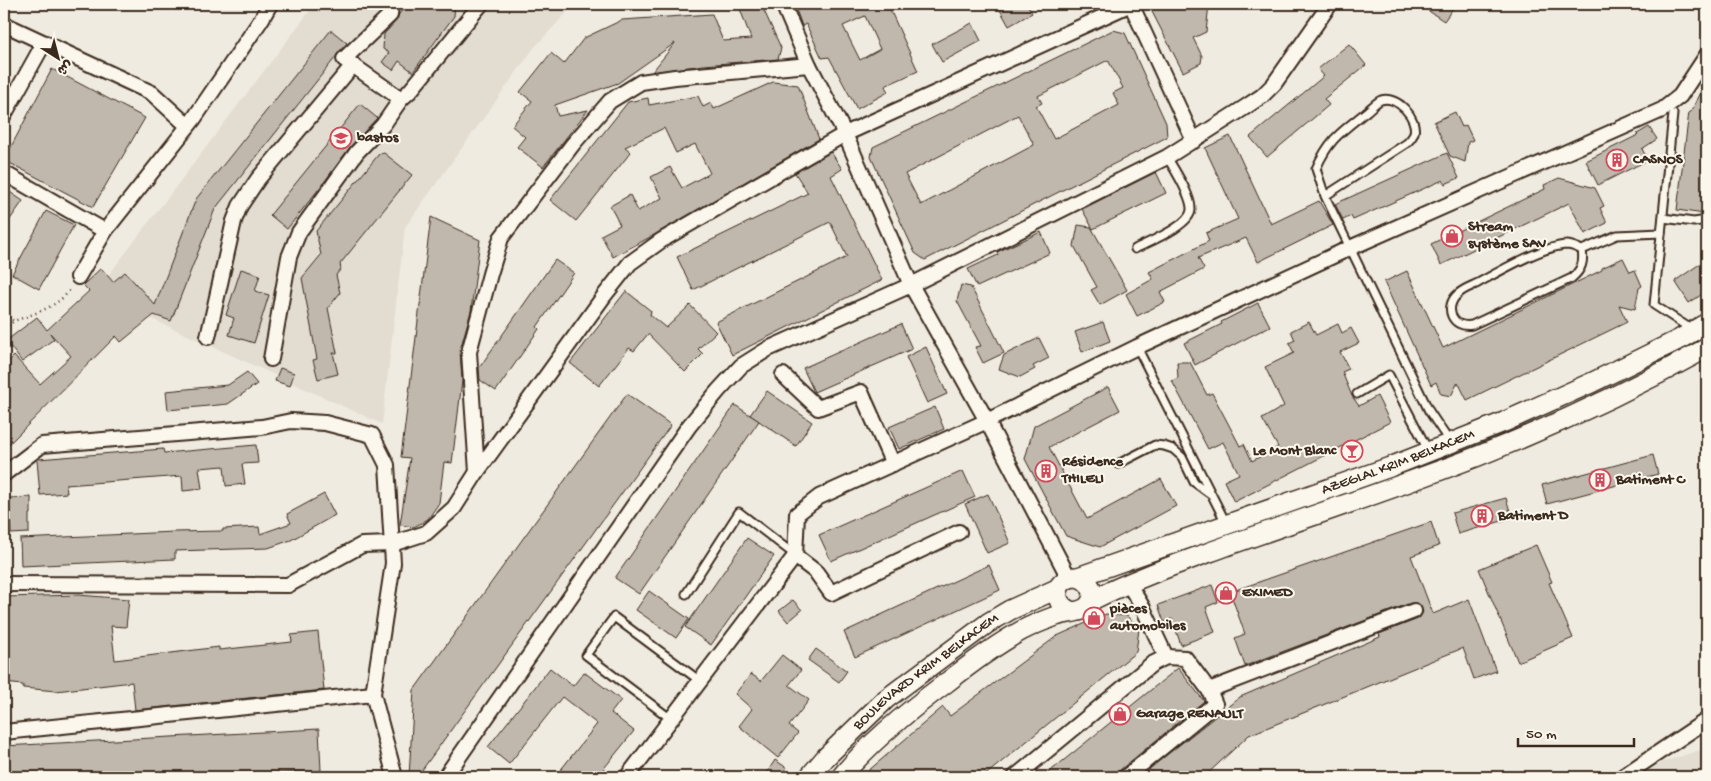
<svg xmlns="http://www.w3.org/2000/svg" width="1711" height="781" viewBox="0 0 1711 781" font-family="'Gochi Hand','Playpen Sans Arabic',sans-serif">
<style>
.built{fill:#e2dcd1}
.building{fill:#c0b8ad;stroke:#3b2a1e;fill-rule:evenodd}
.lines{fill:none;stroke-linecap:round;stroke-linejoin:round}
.lane-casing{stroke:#3b2a1e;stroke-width:11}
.street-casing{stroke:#3b2a1e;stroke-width:18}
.secondary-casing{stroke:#3b2a1e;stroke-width:22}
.path{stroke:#3b2a1e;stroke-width:2.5;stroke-dasharray:1 4;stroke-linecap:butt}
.lane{stroke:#fbf7ec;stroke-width:7}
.street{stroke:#fbf7ec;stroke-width:14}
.secondary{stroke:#fbf7ec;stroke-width:19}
.labels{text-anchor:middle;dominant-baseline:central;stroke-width:4;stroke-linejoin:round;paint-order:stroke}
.poi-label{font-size:15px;font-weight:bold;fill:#3b2a1e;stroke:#fbf7ec;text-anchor:start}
.street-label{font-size:15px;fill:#3b2a1e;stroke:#fbf7ec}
</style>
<rect width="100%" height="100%" fill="#f0ebe0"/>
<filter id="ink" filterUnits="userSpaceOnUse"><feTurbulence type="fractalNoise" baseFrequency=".02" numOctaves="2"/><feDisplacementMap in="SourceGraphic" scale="10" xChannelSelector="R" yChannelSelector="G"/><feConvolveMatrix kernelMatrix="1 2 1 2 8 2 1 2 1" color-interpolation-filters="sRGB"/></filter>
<g filter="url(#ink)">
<g class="built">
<polygon points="315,4 575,4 534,48 405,227 382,424 95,293"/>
<polygon points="1707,748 1707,777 1639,777 1663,762"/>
</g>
<g class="building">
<polygon points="407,4 455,4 454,16 413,72 399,61 393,70 382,62 389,53 383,49 384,34 396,21 399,14"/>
<polygon points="761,4 781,48 778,59 704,65 652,72 675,43 618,83 555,105 558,116 588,110 543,167 517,147 525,137 512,126 532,101 520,92 551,53 564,64 584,38 622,20 712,14 723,41 751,39 739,6"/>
<path d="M 794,4 L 891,4 L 888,5 L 918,71 L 885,86 L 888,92 L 857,109 L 829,57 L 822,58 L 806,24 L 802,26 ZM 865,16 L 880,49 L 860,60 L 843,26 Z"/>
<polygon points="1007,4 1027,4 1032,13 1009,26 999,8"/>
<polygon points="1148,4 1209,4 1206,32 1193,38 1202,56 1201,63 1183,72"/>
<polygon points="1418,4 1456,4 1444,21"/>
<polygon points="972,23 981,41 942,62 932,44"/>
<polygon points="331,30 347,43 338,53 335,58 215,209 171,321 154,315 121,342 116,336 4,449 4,366 14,356 40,384 71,356 50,333 54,339 22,362 6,341 37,317 47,330 89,291 83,285 101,268 113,282 125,272 155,305 196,199"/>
<path d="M 1113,30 L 1125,33 L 1166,123 L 1167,137 L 925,260 L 915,253 L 871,157 L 873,147 ZM 1108,60 L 1123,88 L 1113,93 L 1119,105 L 1054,139 L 1036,106 L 1042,103 L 1038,96 ZM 1018,115 L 1034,145 L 921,205 L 905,174 Z"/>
<polygon points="1349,44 1366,65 1324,99 1329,105 1267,157 1250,137 1324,76 1318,69"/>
<polygon points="52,69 145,118 93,207 4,160"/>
<polygon points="1707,81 1707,188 1704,214 1677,210 1689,112 1691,112"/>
<polygon points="773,82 798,85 819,139 654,235 613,257 601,235 620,225 610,206 630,195 638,211 662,198 651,177 670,167 682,188 710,173 695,144 676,153 664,128 625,147 631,152 576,221 550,200 628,102 648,98 649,105 698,96 703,107 711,103 714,109"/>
<polygon points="360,104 377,118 350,147 322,185 287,229 270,215"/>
<polygon points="1455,112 1462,127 1466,125 1473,140 1468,142 1465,162 1450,156 1434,122"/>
<polygon points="1649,127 1657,139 1642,149 1648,160 1598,185 1586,161 1638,135 1637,134"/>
<polygon points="1230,136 1271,224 1319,201 1333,225 1258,262 1246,238 1198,258 1204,269 1160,292 1165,302 1137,316 1126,294 1153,279 1149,272 1209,241 1206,233 1238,219 1205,148"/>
<polygon points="831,152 842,169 831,176 882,280 732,355 716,322 847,257 830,222 693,290 677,257 808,193 795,173"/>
<polygon points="384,153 412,175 340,264 341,269 336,275 340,293 328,308 337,353 333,353 338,374 318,379 313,360 317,359 302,278 321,255 316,231 379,154"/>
<polygon points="1447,153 1459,178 1445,184 1443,180 1353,220 1351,216 1343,220 1335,204"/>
<polygon points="1156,172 1166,193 1093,229 1082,209"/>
<polygon points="1559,178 1595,188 1604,206 1600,208 1607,223 1585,234 1569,203 1441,265 1431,244 1545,189 1544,185"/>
<polygon points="4,188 23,201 4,228"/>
<polygon points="46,211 74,225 39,289 12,274"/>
<polygon points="431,217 480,240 471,311 460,350 462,381 452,463 444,462 439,503 428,519 414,527 400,525 410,458 401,457"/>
<polygon points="1078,225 1091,227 1127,290 1100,305 1091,290 1097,287 1074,246"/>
<polygon points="1041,232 1050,253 977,287 968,269 998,255 997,252"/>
<polygon points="1623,258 1630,272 1635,270 1642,286 1639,288 1635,309 1619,305 1627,322 1467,400 1458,382 1451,396 1441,394 1436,382 1431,385 1384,282 1407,271 1443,348 1602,270 1602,268"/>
<polygon points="1707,259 1707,291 1689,303 1675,281"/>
<polygon points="555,260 574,273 537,327 539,329 496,391 480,380 479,368"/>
<polygon points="241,269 260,275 255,291 269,295 254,343 229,335 234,318 226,315"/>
<polygon points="961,285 971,287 1004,353 983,363 975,347 981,346 957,301"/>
<polygon points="626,291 651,311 650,315 666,328 690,305 716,332 698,349 703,354 685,372 648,334 634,351 629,348 599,386 570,363"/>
<polygon points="1258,303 1270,326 1195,365 1184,343 1222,324 1221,322"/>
<polygon points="1103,322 1110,341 1082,352 1075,332"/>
<polygon points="1309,322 1316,335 1338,324 1342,333 1351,328 1359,343 1340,352 1349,369 1342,372 1352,396 1359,406 1377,396 1390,422 1234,502 1224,481 1239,474 1223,442 1208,449 1172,381 1178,378 1177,362 1190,362 1207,395 1212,393 1240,446 1244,444 1252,461 1278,447 1262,419 1284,406 1265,367 1294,353 1289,343 1295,340 1291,331"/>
<polygon points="901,324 912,349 814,392 803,368"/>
<polygon points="1039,338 1049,358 1033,366 1035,369 1020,377 999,369 1004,355"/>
<polygon points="926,347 947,394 927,403 906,357"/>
<polygon points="280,368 294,373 290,386 275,381"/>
<polygon points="247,372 257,384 228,404 168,410 166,391 228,385"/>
<polygon points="1108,387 1120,410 1049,447 1087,519 1161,479 1176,506 1100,547 1066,536 1025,459 1034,426"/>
<polygon points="767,391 812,422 796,446 750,415"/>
<polygon points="627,394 671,425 417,777 409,777 414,690"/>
<polygon points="735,405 759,421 639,594 615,578"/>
<polygon points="935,407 944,429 899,449 889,427"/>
<polygon points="256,445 258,463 242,464 245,484 226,486 224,466 199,468 202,489 183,491 182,476 66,485 67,493 40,495 37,460 38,459 163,449 164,453"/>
<polygon points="1653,455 1658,474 1547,504 1542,485"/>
<polygon points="963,471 975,497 831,561 819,535"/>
<polygon points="324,494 335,515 291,540 268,548 175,551 175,559 21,566 20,539 174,532 223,531 223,529 259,527 260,534 291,523 287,514"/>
<polygon points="988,494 1010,543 987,553 965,504"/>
<polygon points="31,497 31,514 29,514 29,533 11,534 9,498"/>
<polygon points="1506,498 1512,518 1458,534 1452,513"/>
<polygon points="1431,522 1439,546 1411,556 1433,614 1469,599 1496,671 1474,679 1463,648 1249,735 1204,777 1156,777 1149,769 1240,697 1380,637 1379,634 1418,619 1423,612 1419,604 1411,603 1245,666 1235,638 1245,634 1230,592"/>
<polygon points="747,538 774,556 711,645 685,627"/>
<polygon points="1536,545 1552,582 1549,583 1573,638 1518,662 1479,569"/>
<polygon points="989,565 1000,590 855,657 844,632"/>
<polygon points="1212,585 1218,602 1206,607 1215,632 1181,645 1172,619 1164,622 1158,605"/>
<polygon points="649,591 689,619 676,638 636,610"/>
<polygon points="78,595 129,599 126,627 111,626 115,660 219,647 219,650 292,642 291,635 318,632 324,690 135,710 132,682 56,691 23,688 23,685 4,683 4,659 7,628 4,628 4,597"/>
<polygon points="793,600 802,610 788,622 779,611"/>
<polygon points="1106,614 1127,616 1139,629 1136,652 983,777 861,777 943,707 950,716 1057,636"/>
<polygon points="816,649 847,671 839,682 808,660"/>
<polygon points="782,655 801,670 789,685 809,700 789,726 798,733 778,758 739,726 752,709 735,694 751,674 761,681"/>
<polygon points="550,668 573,686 584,672 621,700 611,713 634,731 597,777 555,777 597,724 562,697 509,764 488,747"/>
<polygon points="1178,668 1204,701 1120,770 1115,777 1043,777"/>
<polygon points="319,729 321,771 198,777 4,777 4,746"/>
<polygon points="775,760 787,768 780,777 764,777"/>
</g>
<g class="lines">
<g class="lane-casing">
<g id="lane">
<polyline points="1673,114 1654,305 1691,329"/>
<path d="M 1325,196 L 1407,143 C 1409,141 1413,137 1414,133 C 1418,118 1397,95 1381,100 C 1376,102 1370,109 1366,112 C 1341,132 1329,139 1316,169 L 1325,196 L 1429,411 L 1449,441"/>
<polyline points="1663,218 1694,222 1707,220"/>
<path d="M 1135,249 C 1148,242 1190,226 1191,210 C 1192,196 1174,169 1167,157"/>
<path d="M 1582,250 C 1584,262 1582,269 1572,278 L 1472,325 C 1452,329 1443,307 1458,294 C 1463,289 1472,286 1478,283 C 1500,271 1543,246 1567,245 C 1572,245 1577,248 1582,250 L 1617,235 L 1661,233"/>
<polyline points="1137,347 1226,523"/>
<polyline points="1357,394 1389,375 1429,452"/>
<polyline points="1118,464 1155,445 1164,446 1173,449 1182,457 1194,482 1209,493"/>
<polyline points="686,594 739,512 795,555"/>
<polyline points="671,719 586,655 614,617 700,681"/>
</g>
</g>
<g class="street-casing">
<g id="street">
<polyline points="391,4 390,15 344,59 401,99 410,91 481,4"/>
<polyline points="783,4 809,65 845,134 911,285 987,421 1069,578"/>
<polyline points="4,24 152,93 188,126"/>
<polyline points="4,115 44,43"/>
<polyline points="4,173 105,231"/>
<polyline points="78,277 105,231 193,120 261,20 270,4"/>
<polyline points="208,337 234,221 240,206 258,179 353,65"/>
<polyline points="271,359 289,257 299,232 357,152 383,125 401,99"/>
<polyline points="783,375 818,408 861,392 893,464"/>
<polyline points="477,472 469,352 490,274 501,238 573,144 610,101 641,82 675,77 809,65"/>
<polyline points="4,474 42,445 262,427 291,421 325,423 372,435 387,465 393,563 373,694 395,777"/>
<polyline points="959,532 831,593 816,572 795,556 797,514 819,497 987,421 1137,347 1350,248 1662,110 1680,96 1707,55"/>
<polyline points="1128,583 1143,608 1166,657"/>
<polyline points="4,584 288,585 362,545 392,544 426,533 454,508 477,472 604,296 630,263 662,240 845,134 1131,4 1194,141"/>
<polyline points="1209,690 1414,611"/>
<polyline points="4,732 373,694"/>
<polyline points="445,777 689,426 718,391 741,366 768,349 911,285 1167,157 1244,108 1262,96 1274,84 1330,4"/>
<polyline points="627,777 795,556"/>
<polyline points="1015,777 1152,664 1166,657 1185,658 1209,690 1215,704 1126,777"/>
<polyline points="1622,777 1707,720"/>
</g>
</g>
<g class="secondary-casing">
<g id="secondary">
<path id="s1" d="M 1078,577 L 1390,467 L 1504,422 L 1593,382 L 1680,339 L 1707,323"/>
<path d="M 1092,600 C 1136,578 1183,562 1229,545 C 1294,522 1360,500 1425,476 C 1522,441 1617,398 1707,348"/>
<path id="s2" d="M 809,777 L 826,757 L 886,699 L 988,623 L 1010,610 L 1059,588"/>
<path d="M 841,777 C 871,741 908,711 946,683 C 970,664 994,646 1021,631 C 1032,625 1045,620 1056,616 C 1066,612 1082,613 1088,606 C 1099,595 1090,581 1078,577 C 1055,577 1050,601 1070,611"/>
</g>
</g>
<g class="path">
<path d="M 4,314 L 14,321 C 33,314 59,307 71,288"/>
<polyline points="4,329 14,321"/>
</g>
<use href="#lane" class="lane"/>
<use href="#street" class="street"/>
<use href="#secondary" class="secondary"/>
</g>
</g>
<defs>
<g id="university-ring" transform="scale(1.125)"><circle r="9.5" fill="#fbf7ec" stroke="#d1495b" stroke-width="1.5"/><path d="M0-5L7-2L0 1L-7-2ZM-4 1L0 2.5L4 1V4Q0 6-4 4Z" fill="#d1495b"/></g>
<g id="building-ring" transform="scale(1.125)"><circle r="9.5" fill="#fbf7ec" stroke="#d1495b" stroke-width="1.5"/><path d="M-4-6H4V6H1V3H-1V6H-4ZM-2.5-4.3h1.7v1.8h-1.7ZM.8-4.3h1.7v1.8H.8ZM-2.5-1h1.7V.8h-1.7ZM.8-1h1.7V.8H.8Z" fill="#d1495b"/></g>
<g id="shop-ring" transform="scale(1.125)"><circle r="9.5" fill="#fbf7ec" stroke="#d1495b" stroke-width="1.5"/><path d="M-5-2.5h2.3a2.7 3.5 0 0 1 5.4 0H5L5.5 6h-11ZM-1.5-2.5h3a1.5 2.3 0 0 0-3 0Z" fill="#d1495b"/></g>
<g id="bar-ring" transform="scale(1.125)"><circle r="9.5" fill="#fbf7ec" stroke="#d1495b" stroke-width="1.5"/><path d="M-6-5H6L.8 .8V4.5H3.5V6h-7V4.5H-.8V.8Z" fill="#d1495b"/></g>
</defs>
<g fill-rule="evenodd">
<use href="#university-ring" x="341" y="138"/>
<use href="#building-ring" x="1617" y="160"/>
<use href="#shop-ring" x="1452" y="236"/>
<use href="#bar-ring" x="1352" y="451"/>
<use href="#building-ring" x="1046" y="471"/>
<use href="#building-ring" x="1600" y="480"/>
<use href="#building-ring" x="1482" y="516"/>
<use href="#shop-ring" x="1226" y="593"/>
<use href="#shop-ring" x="1094" y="618"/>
<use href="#shop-ring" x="1120" y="714"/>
</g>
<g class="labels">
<g class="poi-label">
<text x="357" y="138">bastos</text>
<text x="1633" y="160">CASNOS</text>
<text x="1468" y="227">Stream<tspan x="1468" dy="17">système SAV</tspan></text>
<text x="1336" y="451" text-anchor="end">Le Mont Blanc</text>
<text x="1062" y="462">Résidence<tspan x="1062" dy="17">THILELI</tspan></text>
<text x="1616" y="480">Batiment C</text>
<text x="1498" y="516">Batiment D</text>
<text x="1242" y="593">EXIMED</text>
<text x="1110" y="609">pièces<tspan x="1110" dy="17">automobiles</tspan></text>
<text x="1136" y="714">Garage RENAULT</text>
</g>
<g class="street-label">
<text stroke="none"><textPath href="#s1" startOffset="340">AZEGLAL KRIM BELKACEM</textPath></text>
<text stroke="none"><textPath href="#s2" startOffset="158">BOULEVARD KRIM BELKACEM</textPath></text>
</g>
</g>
<rect width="1711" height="781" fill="none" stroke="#fbf7ec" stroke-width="20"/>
<rect x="10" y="10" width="1691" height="761" fill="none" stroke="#3b2a1e" stroke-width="2" filter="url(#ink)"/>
<g transform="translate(58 58) rotate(144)" stroke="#fbf7ec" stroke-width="4" paint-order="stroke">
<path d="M0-4L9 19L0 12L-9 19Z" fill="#3b2a1e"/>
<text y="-8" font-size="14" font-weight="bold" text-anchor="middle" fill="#3b2a1e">ش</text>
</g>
<path d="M1518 738v8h116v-8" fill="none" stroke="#3b2a1e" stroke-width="2.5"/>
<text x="1526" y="738" font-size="15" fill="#3b2a1e" stroke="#fbf7ec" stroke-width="4" paint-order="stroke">50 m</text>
</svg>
